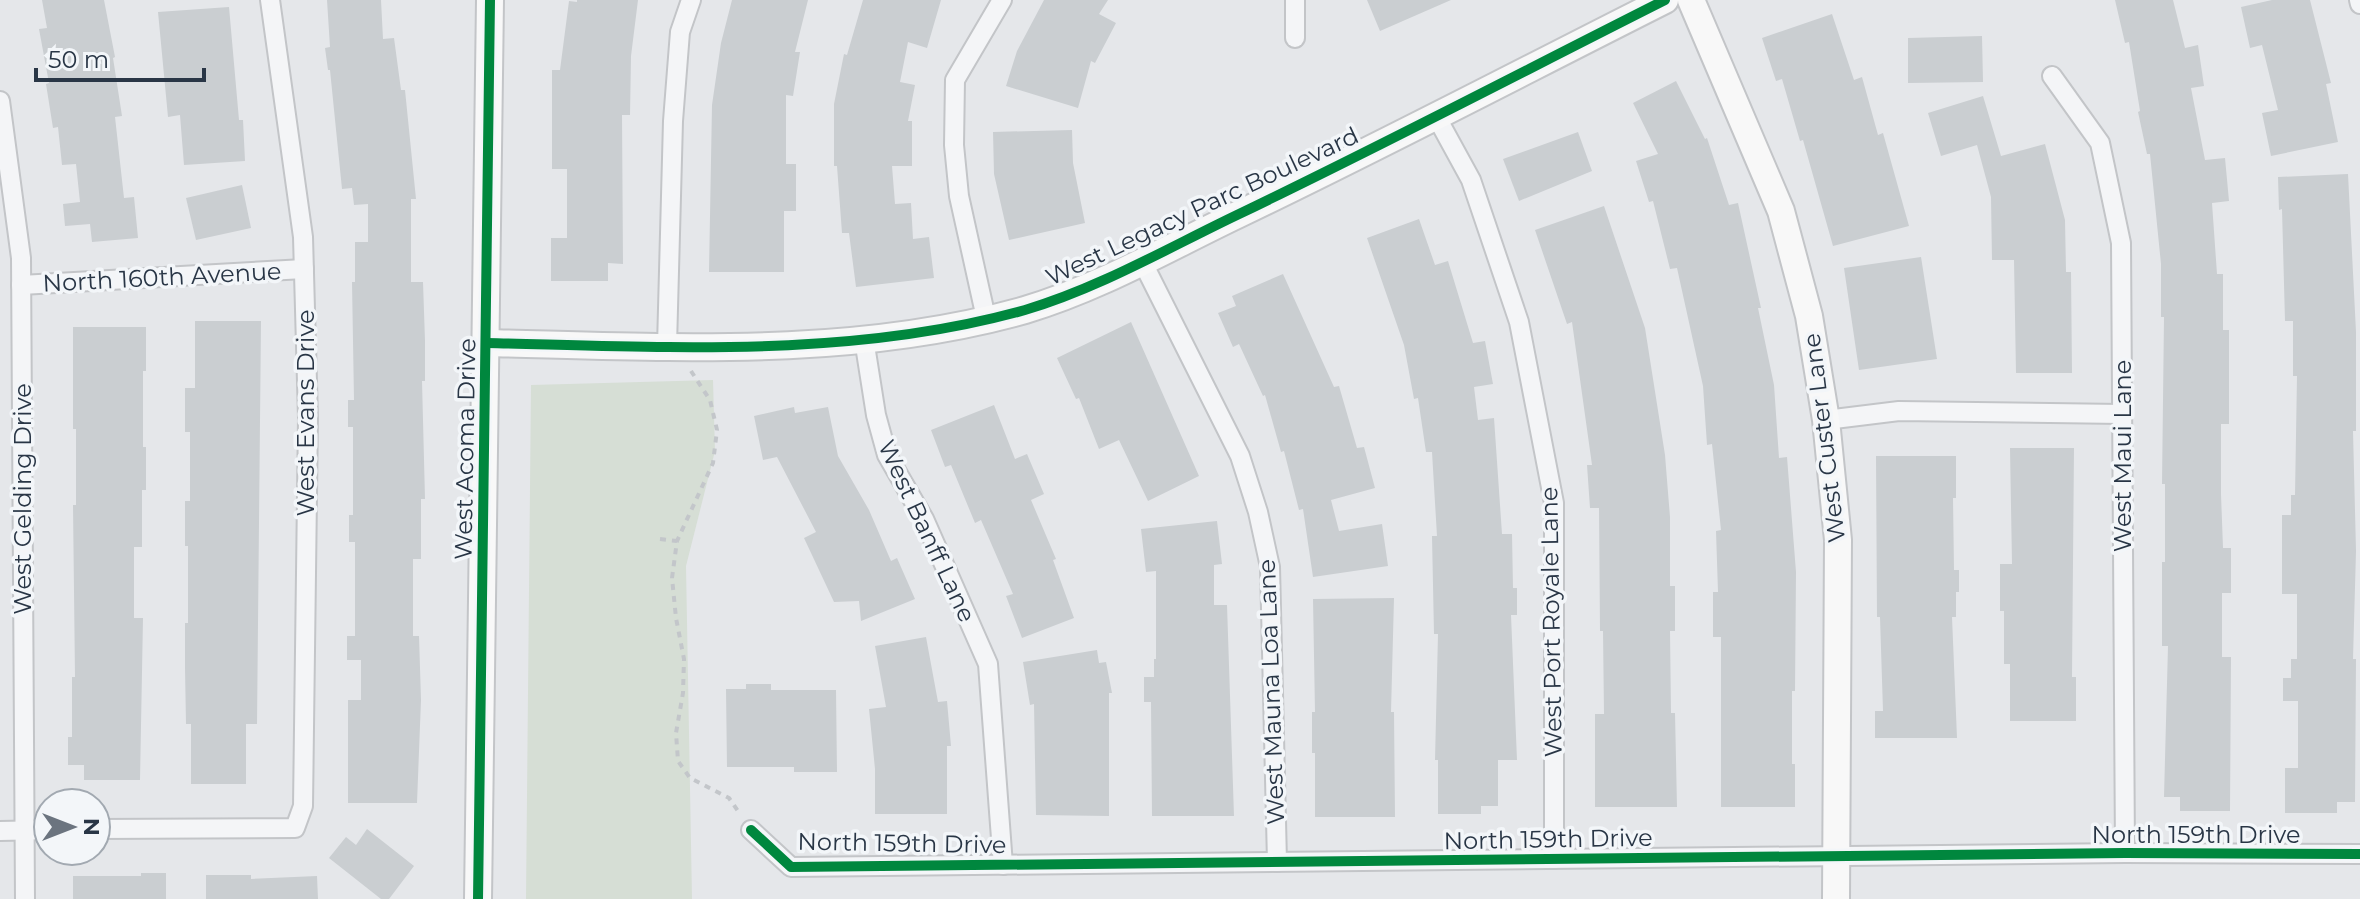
<svg xmlns="http://www.w3.org/2000/svg" width="2360" height="899" viewBox="0 0 2360 899" font-family="Montserrat,sans-serif">
<style>
.green{fill:#d6ded5}
.building{fill:#caced1}
.lines{fill:none;stroke-linecap:round;stroke-linejoin:round}
.street-casing{stroke:#c3c5c8;stroke-width:22}
.secondary-casing{stroke:#c3c5c8;stroke-width:30}
.path{stroke:#c3c6ca;stroke-width:4;stroke-dasharray:6 6;stroke-linecap:butt}
.street{stroke:#f4f5f7;stroke-width:18}
.secondary{stroke:#f8f8f8;stroke-width:26}
.cycleway-casing{stroke:#f3f6f9;stroke-width:15}
.cycleway{stroke:#00873e;stroke-width:10}
.labels{text-anchor:middle;dominant-baseline:central;stroke-width:7;stroke-linejoin:round;paint-order:stroke}
.street-label{font-size:24px;fill:#293646;stroke:#f3f6f9}
</style>
<rect width="100%" height="100%" fill="#e5e7ea"/>
<polygon class="green" points="713,380 715,451 686,566 692,899 526,899 531,385"/>
<g class="building">
<polygon points="42,0 104,0 115,57 113,58 122,116 115,117 124,198 134,197 138,238 92,242 90,224 65,226 63,204 80,202 76,164 62,165 58,127 53,128 46,84 49,83 39,29 47,28"/>
<polygon points="327,0 381,0 383,39 394,38 401,90 405,90 416,199 411,199 411,282 423,282 425,341 425,381 422,381 425,499 421,499 421,559 413,559 413,636 419,636 421,700 417,803 348,803 348,700 361,700 361,660 347,660 347,636 355,636 355,542 349,542 349,515 353,515 353,427 348,427 348,400 354,400 352,282 355,282 355,242 368,242 368,204 354,205 352,188 342,189 330,70 328,70 325,48 330,47"/>
<polygon points="577,0 638,0 631,56 630,115 622,115 623,264 608,263 608,281 551,281 551,238 567,238 567,169 552,169 552,70 560,70 569,1 577,2"/>
<polygon points="732,0 808,0 795,52 800,52 793,96 786,95 786,164 796,164 796,211 784,211 784,272 709,272 712,105 721,43"/>
<polygon points="863,0 941,0 927,48 908,42 900,82 915,85 908,121 912,121 912,166 892,166 895,204 911,203 913,239 929,237 934,278 856,287 849,233 842,233 837,166 834,166 834,104 844,54 847,55"/>
<polygon points="1044,0 1108,0 1099,14 1116,23 1095,63 1091,61 1078,108 1006,86 1017,51"/>
<polygon points="1367,0 1451,0 1380,31"/>
<polygon points="2115,0 2173,0 2185,48 2198,45 2204,86 2191,88 2205,160 2225,158 2229,201 2212,203 2217,274 2223,274 2223,330 2229,330 2229,424 2221,424 2221,494 2223,548 2231,548 2231,593 2222,593 2222,657 2231,657 2230,811 2180,811 2180,797 2164,797 2168,646 2162,646 2162,562 2165,562 2165,484 2162,484 2164,317 2161,317 2161,264 2150,154 2147,154 2138,112 2140,111 2129,42 2125,43"/>
<polygon points="2272,0 2310,0 2331,83 2326,84 2338,142 2271,156 2262,113 2278,110 2262,45 2250,48 2241,7"/>
<polygon points="229,7 239,120 243,120 245,161 184,165 180,115 168,117 158,12"/>
<polygon points="1832,14 1854,80 1862,77 1878,135 1883,133 1909,226 1833,246 1803,140 1800,141 1782,79 1776,81 1762,38"/>
<polygon points="1982,36 1983,82 1908,83 1908,38"/>
<polygon points="1676,81 1705,139 1707,138 1729,205 1738,203 1761,308 1758,308 1774,385 1779,458 1787,457 1796,572 1795,691 1792,691 1792,764 1795,764 1795,807 1721,807 1721,637 1713,637 1713,592 1718,592 1716,531 1721,530 1712,444 1707,445 1703,386 1677,268 1670,269 1653,201 1649,202 1636,161 1658,154 1633,103"/>
<polygon points="1983,96 2001,156 2045,144 2065,220 2066,272 2071,272 2072,373 2016,373 2014,260 1992,260 1991,197 1977,145 1941,156 1928,113"/>
<polygon points="1072,130 1073,163 1085,223 1009,240 994,174 993,132"/>
<polygon points="1578,132 1592,171 1519,201 1503,159"/>
<polygon points="2348,174 2356,332 2356,431 2353,431 2356,551 2353,659 2356,659 2355,802 2337,802 2337,813 2285,813 2285,768 2298,768 2298,701 2283,701 2283,678 2291,678 2291,659 2297,659 2297,594 2282,594 2282,515 2291,515 2291,495 2295,495 2297,376 2293,376 2293,321 2285,321 2282,209 2279,210 2278,177"/>
<polygon points="242,185 251,228 196,240 186,198"/>
<polygon points="1604,206 1645,328 1665,455 1670,517 1670,586 1675,586 1675,631 1670,631 1671,713 1675,713 1677,807 1595,807 1595,714 1604,714 1603,631 1600,631 1599,508 1590,508 1587,465 1592,465 1572,322 1567,324 1535,230"/>
<polygon points="1419,219 1435,265 1448,261 1473,343 1485,341 1493,384 1474,387 1478,420 1494,418 1502,534 1512,534 1513,588 1517,588 1517,615 1511,615 1517,760 1498,760 1498,806 1481,806 1481,814 1438,814 1438,760 1435,760 1438,634 1434,634 1432,536 1437,536 1432,452 1426,452 1418,398 1414,399 1404,345 1367,238"/>
<polygon points="1921,257 1937,359 1859,370 1844,268"/>
<polygon points="1283,274 1334,387 1339,386 1357,448 1364,447 1375,488 1331,500 1339,531 1382,524 1388,566 1313,577 1303,509 1299,510 1284,451 1281,452 1265,395 1263,396 1239,344 1233,347 1218,313 1236,306 1232,296"/>
<polygon points="195,321 261,321 257,724 246,724 246,784 191,784 191,724 186,724 185,668 185,623 188,623 188,546 185,546 185,501 190,501 190,432 185,432 185,388 195,388"/>
<polygon points="1131,322 1199,476 1148,501 1119,440 1099,449 1079,398 1076,399 1057,358"/>
<polygon points="73,327 146,327 146,371 143,371 143,447 146,447 146,490 142,490 142,547 134,547 134,618 143,618 140,780 84,780 84,765 68,765 68,737 72,737 72,677 75,677 73,505 76,505 76,429 73,429"/>
<polygon points="994,405 1015,459 1027,454 1044,494 1031,500 1056,559 1053,560 1074,618 1022,638 1006,596 1013,594 981,520 975,523 951,465 945,467 931,430"/>
<polygon points="794,407 795,413 828,407 838,456 869,510 891,561 897,558 915,599 861,621 859,601 834,602 804,538 816,532 777,457 763,460 754,416"/>
<polygon points="2010,448 2074,448 2072,677 2076,677 2076,721 2010,721 2010,664 2004,664 2004,611 2000,611 2000,564 2012,564"/>
<polygon points="1876,456 1956,456 1956,498 1953,498 1954,570 1959,570 1959,592 1956,592 1956,617 1952,617 1957,738 1875,738 1875,711 1883,711 1880,617 1877,617"/>
<polygon points="1217,521 1222,564 1214,565 1214,605 1227,605 1234,816 1152,816 1151,702 1144,702 1144,677 1154,677 1154,659 1156,659 1156,571 1146,572 1141,529"/>
<polygon points="1394,598 1391,712 1394,712 1395,817 1315,817 1315,753 1312,753 1312,712 1315,712 1313,599"/>
<polygon points="926,637 938,702 947,701 951,746 947,746 947,814 875,814 875,769 869,709 886,707 875,646"/>
<polygon points="1097,650 1099,663 1106,662 1112,693 1109,693 1109,816 1036,815 1034,704 1030,705 1023,662"/>
<polygon points="746,684 771,684 771,690 836,690 837,772 794,772 794,767 727,767 726,689 746,689"/>
<polygon points="367,829 414,866 389,899 381,899 329,858 346,837 356,845"/>
<polygon points="141,873 166,873 166,899 73,899 73,876 141,876"/>
<polygon points="206,875 251,875 251,879 317,876 318,899 206,899"/>
</g>
<g class="lines">
<g class="street-casing">
<g id="street">
<polyline points="1295,0 1295,38"/>
<polyline points="2359,0 2360,4"/>
<polyline points="2052,76 2100,143 2121,243 2125,853"/>
<polyline points="0,101 21,258 25,899"/>
<polyline points="1436,116 1471,180 1519,322 1554,503 1554,859"/>
<polyline points="1142,261 1240,456 1258,512 1270,567 1277,862"/>
<polyline points="21,285 304,269"/>
<polyline points="986,318 959,196 954,145 955,80 1002,0"/>
<polyline points="864,339 876,415 887,455 924,519 988,664 1003,865"/>
<polyline points="667,346 673,121 680,32 691,0"/>
<polyline points="1826,420 1899,411 2122,414"/>
<polyline points="96,829 295,828 303,806 308,418 303,237 270,0"/>
<polyline points="751,830 791,867 2125,853 2360,854"/>
<polyline points="0,831 48,830"/>
</g>
</g>
<g class="secondary-casing">
<g id="secondary">
<polyline points="1691,0 1781,211 1809,316 1826,420 1838,540 1836,899"/>
<path d="M 487,343 C 665,347 851,359 1025,310 C 1099,288 1168,248 1237,215 C 1381,146 1522,72 1665,0"/>
<polyline points="478,899 490,0"/>
</g>
</g>
<g class="path">
<polyline points="691,371 710,400 717,430 713,463 677,541 672,578 676,618 684,659 683,693 676,733 678,761 690,778 729,798 740,814"/>
<polyline points="660,539 677,541"/>
</g>
<use href="#street" class="street"/>
<use href="#secondary" class="secondary"/>
<g class="cycleway-casing">
<g id="cycleway">
<path d="M 487,343 C 665,347 851,359 1025,310 C 1099,288 1168,248 1237,215 C 1381,146 1522,72 1665,0"/>
<polyline points="751,830 791,867 2125,853 2360,854"/>
<polyline points="478,899 490,0"/>
</g>
</g>
<use href="#cycleway" class="cycleway"/>
</g>
<g class="labels">
<g class="street-label">
<text transform="translate(1202 206) rotate(-25)">West Legacy Parc Boulevard</text>
<text transform="translate(162 277) rotate(-3)">North 160th Avenue</text>
<text transform="translate(305 413) rotate(-90)">West Evans Drive</text>
<text transform="translate(1824 438) rotate(-97)">West Custer Lane</text>
<text transform="translate(465 449) rotate(-89)">West Acoma Drive</text>
<text transform="translate(2122 456) rotate(-90)">West Maui Lane</text>
<text transform="translate(22 499) rotate(-90)">West Gelding Drive</text>
<text transform="translate(927 531) rotate(65)">West Banff Lane</text>
<text transform="translate(1551 622) rotate(-91)">West Port Royale Lane</text>
<text transform="translate(1271 692) rotate(-92)">West Mauna Loa Lane</text>
<text x="2196" y="834">North 159th Drive</text>
<text transform="translate(1548 839) rotate(-1)">North 159th Drive</text>
<text transform="translate(902 843) rotate(1)">North 159th Drive</text>
</g>
</g>
<g transform="translate(72 827) rotate(90)"><circle r="38" fill="#f3f6f9" stroke="#a2a9b1" stroke-width="2"/>
<path d="M0-6L14 30L0 20L-14 30Z" fill="#6b747f"/>
<text y="-12" font-size="22" font-weight="bold" text-anchor="middle" fill="#293646">N</text>
</g>
<path d="M36 68v12h168v-12" fill="none" stroke="#293646" stroke-width="4"/>
<text x="48" y="68" font-size="24" fill="#293646" stroke="#f3f6f9" stroke-width="6" paint-order="stroke">50 m</text>
</svg>
